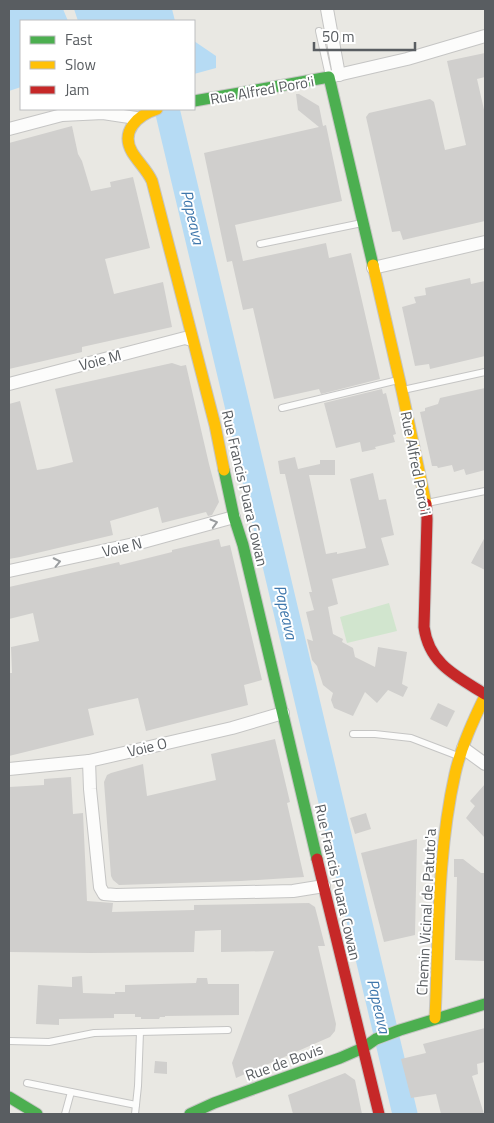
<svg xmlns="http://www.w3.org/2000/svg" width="494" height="1123" viewBox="0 0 494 1123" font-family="'Titillium Web',sans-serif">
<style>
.green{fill:#d1e5ce}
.water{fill:#b6dbf4}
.pier{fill:#e9e8e3}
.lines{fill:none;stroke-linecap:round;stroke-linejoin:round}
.river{stroke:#b6dbf4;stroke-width:25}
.building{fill:#d0cfcd}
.lane-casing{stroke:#c5c5c4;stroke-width:8}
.street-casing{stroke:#c5c5c4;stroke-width:14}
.fast-casing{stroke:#c5c5c3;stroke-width:13}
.slow-casing{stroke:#c5c5c3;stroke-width:13}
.jam-casing{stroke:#c5c5c3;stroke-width:13}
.lane{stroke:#fcfcfb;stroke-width:6}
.street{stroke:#fcfcfb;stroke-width:12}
.fast{stroke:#4caf50;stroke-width:11}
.slow{stroke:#ffc107;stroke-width:11}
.jam{stroke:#c62828;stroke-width:11}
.oneway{stroke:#9a9d9f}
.labels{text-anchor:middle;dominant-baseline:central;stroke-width:4;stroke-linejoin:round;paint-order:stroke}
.street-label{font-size:15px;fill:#595d61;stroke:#fff}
.water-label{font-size:16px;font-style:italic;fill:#3f77ac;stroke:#fff}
</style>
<rect width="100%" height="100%" fill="#e9e8e3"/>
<polygon class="green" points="389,603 397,631 347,643 340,617"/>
<g class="water">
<polygon points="9,9 172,9 175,21 21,21 21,87 9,91"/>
<polygon points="194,41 216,56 216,68 194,74"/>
</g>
<polygon class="pier" points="63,9 74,9 78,21 68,21"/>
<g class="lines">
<polyline class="river" points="167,109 405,1114"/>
</g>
<g class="building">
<polygon points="485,53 485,77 477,79 485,114 485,221 403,240 400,231 392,232 366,117 369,113 430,99 434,102 445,150 466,145 447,61"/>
<polygon points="296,94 299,94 319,106 323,126 326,125 342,201 235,225 243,261 326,243 329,258 351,253 380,379 321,394 319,389 274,399 253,308 243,310 232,261 227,262 204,153 319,127 298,110"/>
<polygon points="72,126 78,154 82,161 91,191 111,187 110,182 133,177 150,248 105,259 114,294 163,282 172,327 82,347 82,352 9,369 9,143"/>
<polygon points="470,278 471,284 485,281 485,356 430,369 429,364 415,366 402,307 416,303 414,297 426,295 425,288"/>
<polygon points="172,363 181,366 186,365 209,464 219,502 212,515 208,516 206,512 162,523 158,507 110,521 113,535 20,557 9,559 9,404 20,401 37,470 49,468 73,462 55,389"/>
<polygon points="485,388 485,470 466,475 464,469 454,472 452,465 438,468 437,466 432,466 420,412 425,411 425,408 438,404 440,398"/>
<polygon points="382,389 383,394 386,393 396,434 393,435 395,442 375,447 376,449 362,452 360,442 336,448 324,403"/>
<polygon points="295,457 298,469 320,464 320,460 335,460 335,475 309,475 326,554 337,552 337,554 366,548 350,479 373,473 379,500 386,499 394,535 381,538 389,565 332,579 338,604 328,607 333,634 343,639 342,642 353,648 355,657 375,667 378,647 407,652 402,684 408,687 403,697 388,690 377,703 365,692 353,716 334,708 331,700 333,693 323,685 317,666 312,660 307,639 313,641 306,612 314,610 309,592 312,592 285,474 280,474 278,461"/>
<polygon points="485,537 485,570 471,563"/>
<polygon points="219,539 221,547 230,545 262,680 244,685 248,705 146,731 138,698 88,709 94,735 9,756 9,673 12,673 11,647 39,641 33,613 9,619 9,587 119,562 120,565 172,552 172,550"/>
<polygon points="438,703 455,711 447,727 430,719"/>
<polygon points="275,739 290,802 287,803 304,877 241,881 119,885 113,880 111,876 104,782 107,775 111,773 143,764 147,796 216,780 211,754"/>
<polygon points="71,777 73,814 83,813 87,901 113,903 112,912 194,910 194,905 309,903 315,907 325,946 318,946 336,1024 335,1031 330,1037 236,1078 232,1063 274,951 221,952 221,930 195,931 194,952 91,953 9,952 9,787 44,785 44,779"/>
<polygon points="485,784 485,838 466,818 475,806 470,801"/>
<polygon points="366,813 371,829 355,834 350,818"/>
<polygon points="417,839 415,935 384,942 361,853"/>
<polygon points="454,859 463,859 481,873 485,873 485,961 455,960 457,877 454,877"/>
<polygon points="82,976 83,993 115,994 115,992 125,992 125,985 196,983 197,978 207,978 208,984 239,984 239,1015 165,1016 165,1017 160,1017 159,1019 141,1019 141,1017 135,1017 135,1014 114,1014 114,1018 59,1019 59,1025 36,1024 38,985 72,987 72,977"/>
<polygon points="485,1028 485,1062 477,1064 478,1074 472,1076 484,1114 441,1114 436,1094 411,1098 401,1059 426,1053 423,1044"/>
<polygon points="155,1061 167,1062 167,1074 154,1073"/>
<polygon points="345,1073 355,1080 362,1114 293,1114 288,1095"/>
</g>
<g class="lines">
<g class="lane-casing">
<g id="lane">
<polyline points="319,31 329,76"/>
<polyline points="260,244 362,223"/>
<polyline points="403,390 485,372"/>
<polyline points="282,408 398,380"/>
<polyline points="427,503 485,491"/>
<polyline points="353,734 375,734 411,738 458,756"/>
<polyline points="9,1041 49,1042 94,1033 228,1030"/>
<polyline points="27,1083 136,1105"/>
<polyline points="65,1114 71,1092"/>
<polyline points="135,1114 138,1086 140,1032"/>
</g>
</g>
<g class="street-casing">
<g id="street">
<polyline points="327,9 339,75"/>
<polyline points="329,77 407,59 485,36"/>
<polyline points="9,129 62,115 103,113 136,118"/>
<polyline points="373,268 485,242"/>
<polyline points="9,384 185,338 192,340"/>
<polyline points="9,571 143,542 234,517"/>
<polyline points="463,748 485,764"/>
<polyline points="89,761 90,789 100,887 104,894 116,895 293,891 324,886"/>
<polyline points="9,769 89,761 232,728 283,713"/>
</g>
</g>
<g class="fast-casing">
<g id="fast">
<polyline points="194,101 329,77 373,265"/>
<polyline points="224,470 234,517 243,545 317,859"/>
<polyline points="9,1097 37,1114"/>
<polyline points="190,1114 214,1103 340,1058 363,1048 376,1039 400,1030 485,1004"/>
</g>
</g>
<g class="slow-casing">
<g id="slow">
<path d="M 157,109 C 138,115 120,131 132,152 C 138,162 147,170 152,181 L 215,425 L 224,470"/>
<polyline points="373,265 402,391 426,504"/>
<path d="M 435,1018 C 439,937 437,854 455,774 C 461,747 473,721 485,696"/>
</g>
</g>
<g class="jam-casing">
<g id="jam">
<path d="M 426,504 L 427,519 L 424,627 C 429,664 456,676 485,694"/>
<polyline points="317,859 379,1114"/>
</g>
</g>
<use href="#lane" class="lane"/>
<use href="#street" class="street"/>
<use href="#fast" class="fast"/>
<use href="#slow" class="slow"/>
<use href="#jam" class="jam"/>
</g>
<defs><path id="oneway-chevron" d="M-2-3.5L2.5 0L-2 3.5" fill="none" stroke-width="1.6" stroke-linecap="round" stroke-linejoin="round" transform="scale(1.25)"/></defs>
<g class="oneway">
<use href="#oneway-chevron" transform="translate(214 523) rotate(-16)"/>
<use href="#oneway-chevron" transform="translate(57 562) rotate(-12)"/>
</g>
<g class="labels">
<g class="street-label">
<text transform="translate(262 90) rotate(-10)">Rue Alfred Poro'i</text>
<text transform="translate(100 360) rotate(-15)">Voie M</text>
<text transform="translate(416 463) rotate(79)">Rue Alfred Poro'i</text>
<text transform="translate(245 488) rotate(77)">Rue Francis Puara Cowan</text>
<text transform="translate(122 547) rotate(-13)">Voie N</text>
<text transform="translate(147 747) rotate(-13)">Voie O</text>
<text transform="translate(338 882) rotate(77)">Rue Francis Puara Cowan</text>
<text transform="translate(426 912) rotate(-87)">Chemin Vicinal de Patuto'a</text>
<text transform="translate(284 1062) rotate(-20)">Rue de Bovis</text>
</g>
<g class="water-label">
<text transform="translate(193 217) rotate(77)">Papeava</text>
<text transform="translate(286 612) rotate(77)">Papeava</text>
<text transform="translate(379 1006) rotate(77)">Papeava</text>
</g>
</g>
<rect width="494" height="1123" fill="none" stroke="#595d61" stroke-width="20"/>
<rect x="20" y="20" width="175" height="90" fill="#ffffff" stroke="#bdbec0"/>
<rect x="30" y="36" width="25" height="8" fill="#4caf50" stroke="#bdbec0"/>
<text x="65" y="45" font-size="15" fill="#595d61">Fast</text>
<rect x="30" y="61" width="25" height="8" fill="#ffc107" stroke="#bdbec0"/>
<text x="65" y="70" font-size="15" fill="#595d61">Slow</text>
<rect x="30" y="86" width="25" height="8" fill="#c62828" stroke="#bdbec0"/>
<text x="65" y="95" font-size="15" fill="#595d61">Jam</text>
<path d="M314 42v8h101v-8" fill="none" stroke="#595d61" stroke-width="2.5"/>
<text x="322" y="42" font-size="15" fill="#595d61" stroke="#ffffff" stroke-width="4" paint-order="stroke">50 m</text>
</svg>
